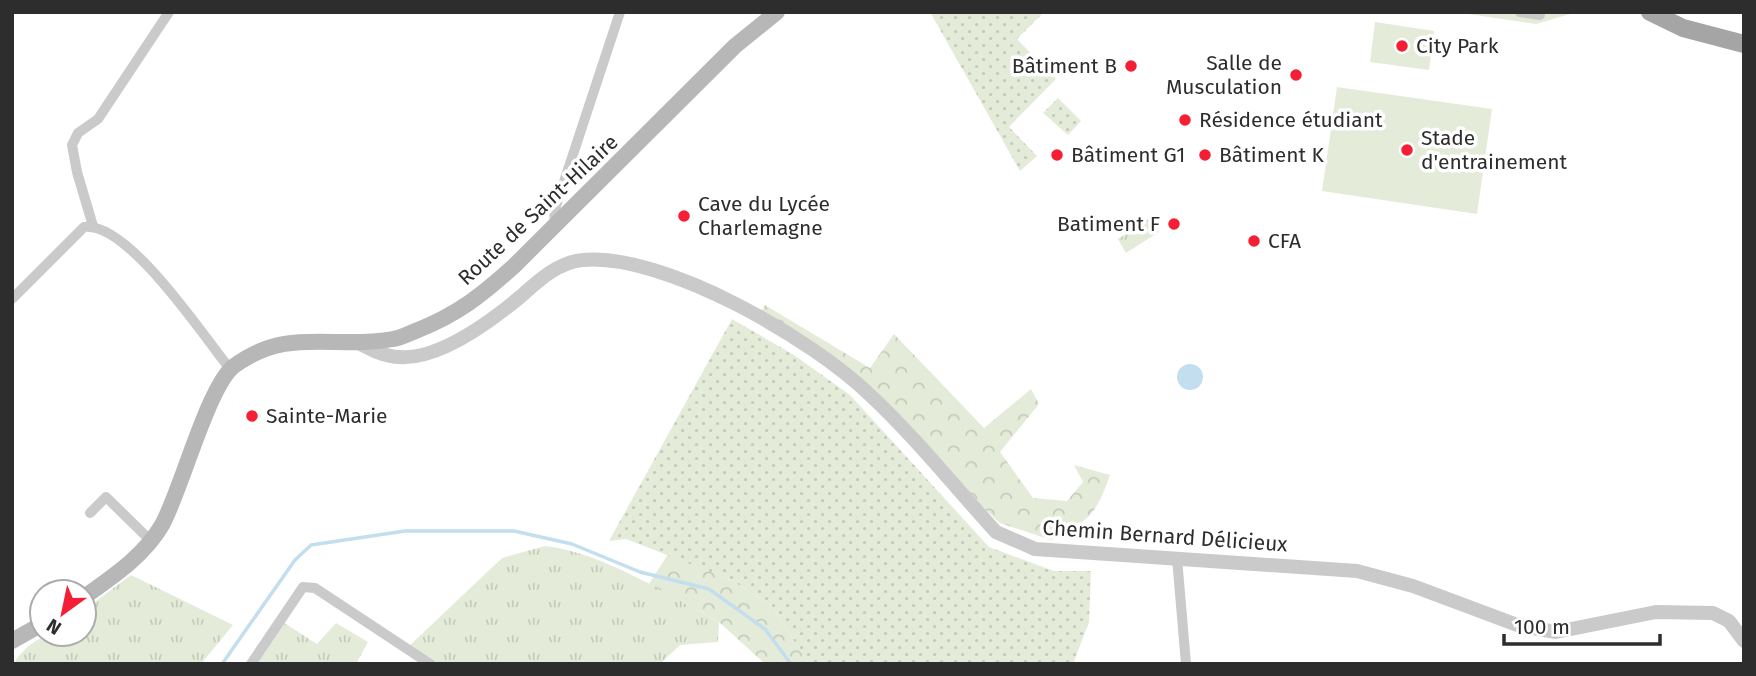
<svg xmlns="http://www.w3.org/2000/svg" width="1756" height="676" viewBox="0 0 1756 676" font-family="'Fira Sans',sans-serif">
<style>
.grass{fill:url(#grass-tufts)}
.forest{fill:url(#forest-crowns)}
.park{fill:url(#park-dots)}
.pitch{fill:#e4ecd9}
.water{fill:#c3deee}
.lines{fill:none;stroke-linecap:round;stroke-linejoin:round}
.stream{stroke:#c3deee;stroke-width:3.5}
.minor{stroke:#cacaca;stroke-width:10}
.tertiary{stroke:#cacaca;stroke-width:14}
.secondary{stroke:#b7b7b7;stroke-width:16}
.primary{stroke:#a5a5a5;stroke-width:18}
.poi-dot{fill:#f41f34;stroke:#fff;stroke-width:2.5}
.labels{text-anchor:middle;dominant-baseline:central;stroke-width:7;stroke-linejoin:round;paint-order:stroke}
.poi-label{font-size:21px;fill:#2d2d2d;stroke:#fff;text-anchor:start}
.street-label{font-size:21px;fill:#2d2d2d;stroke:#fff}
</style>
<defs>
<pattern id="grass-tufts" width="24" height="20" patternUnits="userSpaceOnUse" patternTransform="scale(1.75)"><rect width="24" height="20" fill="#e4ecd9"/><path d="M3 7l-1-3M5 7V3M7 7l1-3M15 17l-1-3M17 17v-4M19 17l1-3" fill="none" stroke="#c4cbbb"/></pattern>
<pattern id="forest-crowns" width="20" height="18" patternUnits="userSpaceOnUse" patternTransform="scale(1.75)"><rect width="20" height="18" fill="#e4ecd9"/><path d="M2 6a3 3 0 1 1 6 0M12 15a3 3 0 1 1 6 0" fill="none" stroke="#c4cbbb"/></pattern>
<pattern id="park-dots" width="8" height="8" patternUnits="userSpaceOnUse" patternTransform="scale(1.75)"><rect width="8" height="8" fill="#e4ecd9"/><path d="M2 2h.1M6 6h.1" fill="none" stroke="#c4cbbb" stroke-width="1.8" stroke-linecap="round"/></pattern>
</defs>
<rect width="100%" height="100%" fill="#fff"/>
<g class="grass">
<polygon points="1454,12 1577,12 1536,24"/>
<polygon points="1150,218 1159,232 1126,253 1118,239"/>
<path d="M 545,546 C 599,551 671,596 719,622 L 718,642 L 680,645 L 660,664 L 434,664 L 408,647 L 502,558 Z"/>
<path d="M 131,575 L 233,625 L 201,664 L 13,664 C 35,633 49,634 84,634 L 84,610 Z"/>
<polygon points="283,622 317,644 336,623 368,642 356,664 256,664"/>
</g>
<g class="forest">
<path d="M 765,305 L 870,368 L 894,334 L 984,428 L 1031,389 L 1039,404 L 1000,452 L 1033,498 L 1067,501 L 1083,482 L 1074,465 L 1110,475 C 1096,515 1089,521 1051,540 L 1000,523 L 931,460 L 870,394 L 758,317 Z"/>
<polygon points="668,554 731,580 771,605 809,664 765,664 719,622 649,584"/>
</g>
<g class="park">
<polygon points="930,12 1044,12 1017,39 1056,79 1009,127 1037,156 1020,171"/>
<polygon points="1058,98 1081,121 1068,135 1043,113"/>
<polygon points="732,319 794,355 850,395 989,547 1054,571 1091,571 1089,622 1073,664 809,664 771,605 731,580 626,539 609,541"/>
</g>
<g class="pitch">
<polygon points="1375,22 1434,31 1429,70 1370,62"/>
<polygon points="1337,87 1492,109 1477,214 1322,191"/>
</g>
<circle class="water" cx="1190" cy="377" r="13"/>
<g class="lines">
<polyline class="stream" points="222,664 295,560 311,545 405,531 514,531 572,544 640,572 709,589 765,629 791,664"/>
<g class="minor">
<polyline points="1520,12 1540,15"/>
<polyline points="555,224 554,212 620,12"/>
<polyline points="93,226 77,172 72,145 78,133 98,119 169,12"/>
<path d="M 12,299 L 84,227 C 128,221 204,337 230,369"/>
<polyline points="90,513 106,497 151,541"/>
<polyline points="1177,558 1186,664"/>
<polyline points="251,664 303,587 315,588 430,664"/>
</g>
<path class="tertiary" d="M 355,341 C 369,349 383,356 399,357 C 439,360 491,321 520,297 C 538,281 558,262 583,260 C 665,253 812,339 870,395 C 915,437 954,486 996,532 L 1035,549 L 1357,571 L 1413,586 L 1520,626 L 1556,632 L 1656,612 L 1713,613 L 1729,621 L 1744,641"/>
<g class="secondary">
<path d="M 84,597 C 112,577 144,556 162,525 C 181,491 208,386 234,366 C 288,326 334,350 393,339 C 401,338 410,333 418,330 C 458,314 482,295 514,266 L 735,46 L 777,12"/>
<polyline points="12,641 42,624"/>
</g>
<polyline class="primary" points="1650,12 1683,28 1744,44"/>
</g>
<g class="poi-dot">
<circle cx="1402" cy="46" r="7"/>
<circle cx="1131" cy="66" r="7"/>
<circle cx="1296" cy="75" r="7"/>
<circle cx="1185" cy="120" r="7"/>
<circle cx="1407" cy="150" r="7"/>
<circle cx="1057" cy="155" r="7"/>
<circle cx="1205" cy="155" r="7"/>
<circle cx="684" cy="216" r="7"/>
<circle cx="1174" cy="224" r="7"/>
<circle cx="1254" cy="241" r="7"/>
<circle cx="252" cy="416" r="7"/>
</g>
<g class="labels">
<g class="poi-label">
<text x="1416" y="46">City Park</text>
<text x="1282" y="63" text-anchor="end">Salle de<tspan x="1282" dy="24">Musculation</tspan></text>
<text x="1117" y="66" text-anchor="end">Bâtiment B</text>
<text x="1199" y="120">Résidence étudiant</text>
<text x="1421" y="138">Stade<tspan x="1421" dy="24">d'entrainement</tspan></text>
<text x="1071" y="155">Bâtiment G1</text>
<text x="1219" y="155">Bâtiment K</text>
<text x="698" y="204">Cave du Lycée<tspan x="698" dy="24">Charlemagne</tspan></text>
<text x="1160" y="224" text-anchor="end">Batiment F</text>
<text x="1268" y="241">CFA</text>
<text x="266" y="416">Sainte-Marie</text>
</g>
<g class="street-label">
<text transform="translate(538 210) rotate(-43)">Route de Saint-Hilaire</text>
<text transform="translate(1165 536) rotate(4)">Chemin Bernard Délicieux</text>
</g>
</g>
<rect width="1756" height="676" fill="none" stroke="#2d2d2d" stroke-width="28"/>
<g transform="translate(63 613) rotate(213)"><circle r="33" fill="#ffffff" stroke="#ababab" stroke-width="2"/>
<path d="M0-5L12 26L0 18L-12 26Z" fill="#f41f34"/>
<text y="-10" font-size="19" font-weight="bold" text-anchor="middle" fill="#2d2d2d">N</text>
</g>
<path d="M1504 634v10h156v-10" fill="none" stroke="#2d2d2d" stroke-width="3.5"/>
<text x="1514" y="634" font-size="21" fill="#2d2d2d" stroke="#ffffff" stroke-width="5" paint-order="stroke">100 m</text>
</svg>
